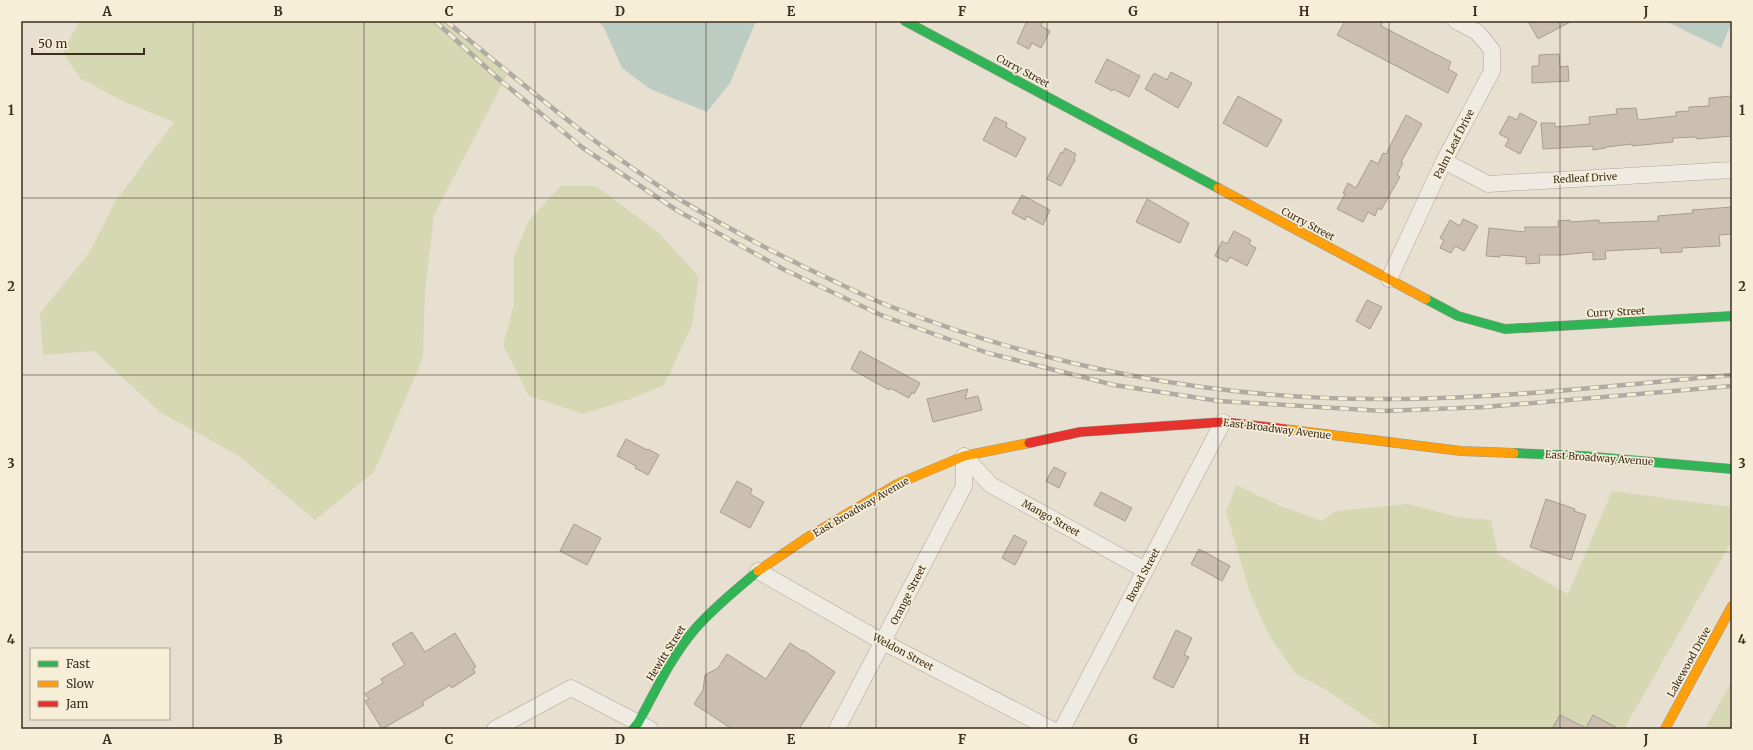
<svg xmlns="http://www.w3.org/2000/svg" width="1753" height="750" viewBox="0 0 1753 750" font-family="Merriweather,serif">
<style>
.green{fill:#d6d7b3}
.water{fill:#bcccc2}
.building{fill:#cbbfb2;stroke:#a89c90}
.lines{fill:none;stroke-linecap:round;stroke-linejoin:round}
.street-casing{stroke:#ada599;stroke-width:17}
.fast-casing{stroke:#9c958a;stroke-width:10}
.slow-casing{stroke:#9c958a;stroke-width:10}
.jam-casing{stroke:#9c958a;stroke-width:10}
.street{stroke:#efebe3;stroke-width:16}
.fast{stroke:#30b455;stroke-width:9}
.slow{stroke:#ff9f0a;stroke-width:9}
.jam{stroke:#e5322d;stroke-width:9}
.rail-casing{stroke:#afaaa2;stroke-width:4.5}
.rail{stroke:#f7eed8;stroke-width:3;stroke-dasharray:9;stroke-linecap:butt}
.grid{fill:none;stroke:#3d2e20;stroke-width:1;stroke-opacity:0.55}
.labels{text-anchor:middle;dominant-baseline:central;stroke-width:3.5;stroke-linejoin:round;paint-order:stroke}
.street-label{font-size:10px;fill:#3d2e20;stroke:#f7eed8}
.neatline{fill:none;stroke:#3d2e20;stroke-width:1.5}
.grid-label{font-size:13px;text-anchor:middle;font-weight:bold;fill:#3d2e20}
</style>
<rect width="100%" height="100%" fill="#e7e0d1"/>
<g class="green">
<polygon points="79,21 446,21 507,75 434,215 425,292 423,358 374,472 315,520 239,456 160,412 94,351 43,355 40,313 89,253 115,202 174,122 125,102 81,79 63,53"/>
<polygon points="561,186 596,186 659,233 699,277 692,325 664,385 628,400 583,414 529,396 503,345 514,304 514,256 529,220"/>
<polygon points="1236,485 1278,505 1322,521 1335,511 1408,504 1458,517 1491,520 1498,554 1568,594 1612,491 1732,507 1732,540 1624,729 1384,729 1323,688 1296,674 1270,637 1250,593 1226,512"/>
<polygon points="1732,681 1732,729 1705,729"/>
</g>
<g class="water">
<polygon points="598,21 756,21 730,83 707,112 650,89 622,68 604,28"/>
<polygon points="1665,21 1732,21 1732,22 1721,48"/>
</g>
<g class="building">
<polygon points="1027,21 1043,21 1041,26 1050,31 1041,48 1032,43 1029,49 1017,43"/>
<polygon points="1345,21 1383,21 1381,26 1451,62 1448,69 1457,74 1448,93 1337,35"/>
<polygon points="1528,21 1572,21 1538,39"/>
<polygon points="1559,54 1560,67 1568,66 1569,81 1532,83 1532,66 1539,66 1539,55"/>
<polygon points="1107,59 1140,76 1129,97 1113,89 1112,91 1095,82"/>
<polygon points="1171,72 1192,83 1178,108 1145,89 1154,73 1167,80"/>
<polygon points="1238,96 1282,120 1267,147 1223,123"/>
<polygon points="1732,96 1732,136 1697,139 1697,137 1673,138 1673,142 1632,146 1632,144 1606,147 1606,148 1593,150 1593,146 1543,149 1541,123 1555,123 1555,127 1590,124 1589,117 1617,114 1616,109 1636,108 1638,120 1676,116 1676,112 1689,111 1689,107 1709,106 1709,98"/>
<polygon points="1520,113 1537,122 1520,154 1505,146 1509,139 1499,134 1509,116 1517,120"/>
<polygon points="1406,115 1422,124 1401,162 1403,163 1397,175 1400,177 1381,210 1378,208 1375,216 1368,212 1363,222 1337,209 1345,194 1343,193 1348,183 1356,188 1371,160 1378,164 1383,153 1386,154"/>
<polygon points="995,117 1007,123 1006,127 1026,138 1016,157 983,140"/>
<polygon points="1065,148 1076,154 1074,159 1075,160 1061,186 1047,179 1061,152 1063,153"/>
<polygon points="1022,195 1050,210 1043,225 1027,216 1025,220 1012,213"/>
<polygon points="1147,199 1189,223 1180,243 1136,222"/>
<polygon points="1732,207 1732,234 1719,235 1720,246 1682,248 1682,252 1661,253 1660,248 1605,251 1606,259 1593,260 1593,252 1561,255 1539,255 1540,263 1526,264 1526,257 1500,255 1500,257 1486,256 1489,228 1525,232 1525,227 1558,227 1558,221 1570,220 1570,222 1599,220 1599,223 1658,221 1658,216 1693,213 1692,210"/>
<polygon points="1463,219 1478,226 1464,251 1455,246 1451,253 1440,248 1444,240 1440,238 1450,220 1460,226"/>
<polygon points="1234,231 1251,240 1249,244 1256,248 1247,266 1230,257 1227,262 1215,256 1222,241 1227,244"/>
<polygon points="1367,300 1382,307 1370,329 1356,321"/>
<polygon points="860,351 920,383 914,394 912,392 909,398 890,388 889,390 851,369"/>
<polygon points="968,389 965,399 978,396 982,410 933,422 927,399"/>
<polygon points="626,439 647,450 648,449 659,455 648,475 635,468 636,466 617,456"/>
<polygon points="1054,467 1066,473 1059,488 1046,481"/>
<polygon points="737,481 752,489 750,494 764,502 750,528 720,512"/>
<polygon points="1101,492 1132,508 1125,521 1094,505"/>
<polygon points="1546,499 1575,509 1574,511 1586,515 1571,560 1530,547"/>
<polygon points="574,524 601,538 587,565 560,551"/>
<polygon points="1014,535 1027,542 1015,565 1002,558"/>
<polygon points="1199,549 1230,566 1222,581 1191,564"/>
<polygon points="1176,630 1192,638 1184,655 1189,657 1173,688 1153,678"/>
<polygon points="412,632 425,652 455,633 476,667 473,669 475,673 452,688 450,685 422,702 424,705 382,729 365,701 369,699 365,694 383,683 381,679 405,665 392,644"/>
<polygon points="790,643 802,651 803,650 835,672 799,729 732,729 694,704 703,690 705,675 718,668 727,654 766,679"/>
<polygon points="1560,715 1586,728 1593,715 1619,729 1552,729"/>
</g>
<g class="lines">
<g class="street-casing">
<g id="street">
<polyline points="1444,161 1488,184 1732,170"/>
<polyline points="1389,279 1444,161 1492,71 1492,50 1477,32 1456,21"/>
<polyline points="964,456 991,485 1145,570"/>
<polyline points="758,571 883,642 1051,729"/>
<polyline points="495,729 571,688 650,729"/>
<polyline points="837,729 964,486 964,456"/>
<polyline points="1062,729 1223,422"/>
</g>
</g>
<g class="fast-casing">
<g id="fast">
<polyline points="905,21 1218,188"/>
<polyline points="1426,299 1458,316 1505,329 1732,316"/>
<polyline points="1514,453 1583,456 1732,469"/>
<path d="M 633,729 L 638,723 C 655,692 671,657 695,629 C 713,608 736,590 758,571"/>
</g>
</g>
<g class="slow-casing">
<g id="slow">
<polyline points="1218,188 1426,299"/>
<polyline points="1284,429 1461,451 1514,453"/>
<polyline points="758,571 808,537 897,484 964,456 1029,443"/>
<polyline points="1665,729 1732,606"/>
</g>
</g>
<g class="jam-casing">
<polyline id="jam" points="1029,443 1080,432 1223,422 1284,429"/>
</g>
<use href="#street" class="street"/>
<use href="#fast" class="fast"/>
<use href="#slow" class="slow"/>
<use href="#jam" class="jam"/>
<g class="rail-casing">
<g id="rail">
<polyline points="435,21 501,81 583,148 678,211 783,269 883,316 988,353 1114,385 1219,401 1383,411 1485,407 1732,386"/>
<path d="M 446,21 C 523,84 599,150 684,202 C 734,232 786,259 838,283 C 855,291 871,299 889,306 C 1046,367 1216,400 1385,399 C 1501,399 1617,385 1732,375"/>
</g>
</g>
<use href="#rail" class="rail"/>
</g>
<path class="grid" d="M 193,21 L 193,729M 364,21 L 364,729M 535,21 L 535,729M 706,21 L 706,729M 876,21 L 876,729M 1047,21 L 1047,729M 1218,21 L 1218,729M 1389,21 L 1389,729M 1560,21 L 1560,729M 21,198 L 1732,198M 21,375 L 1732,375M 21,552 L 1732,552"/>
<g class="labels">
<g class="street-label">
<text transform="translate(1023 71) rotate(28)">Curry Street</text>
<text transform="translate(1454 144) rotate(-63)">Palm Leaf Drive</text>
<text transform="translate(1585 178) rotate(-3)">Redleaf Drive</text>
<text transform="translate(1308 224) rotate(28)">Curry Street</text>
<text transform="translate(1616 312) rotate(-3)">Curry Street</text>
<text transform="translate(1277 429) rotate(7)">East Broadway Avenue</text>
<text transform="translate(1599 458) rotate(4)">East Broadway Avenue</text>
<text transform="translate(861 507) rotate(-30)">East Broadway Avenue</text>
<text transform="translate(1051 518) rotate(29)">Mango Street</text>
<text transform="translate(1143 575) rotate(-62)">Broad Street</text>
<text transform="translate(908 595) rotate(-63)">Orange Street</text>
<text transform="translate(903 652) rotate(28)">Weldon Street</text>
<text transform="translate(666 653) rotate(-58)">Hewitt Street</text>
<text transform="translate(1689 662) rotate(-61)">Lakewood Drive</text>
</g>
</g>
<rect width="1753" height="750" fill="none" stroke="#f7eed8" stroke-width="44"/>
<rect x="30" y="648" width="140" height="72" fill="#f7eed8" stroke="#ada18e"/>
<rect x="38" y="661" width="20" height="6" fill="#30b455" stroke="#ada18e"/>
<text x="66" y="668" font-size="12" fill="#3d2e20">Fast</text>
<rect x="38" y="681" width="20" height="6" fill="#ff9f0a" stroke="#ada18e"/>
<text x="66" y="688" font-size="12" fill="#3d2e20">Slow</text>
<rect x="38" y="701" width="20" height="6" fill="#e5322d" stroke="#ada18e"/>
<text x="66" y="708" font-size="12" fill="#3d2e20">Jam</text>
<path d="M32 48v6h112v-6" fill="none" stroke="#3d2e20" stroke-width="2"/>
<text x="38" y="48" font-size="12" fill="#3d2e20" stroke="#f7eed8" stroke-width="3" paint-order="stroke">50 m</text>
<rect x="22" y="22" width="1709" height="706" class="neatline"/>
<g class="grid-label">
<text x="107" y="16">A</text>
<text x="278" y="16">B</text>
<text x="449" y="16">C</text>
<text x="620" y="16">D</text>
<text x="791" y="16">E</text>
<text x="962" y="16">F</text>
<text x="1133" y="16">G</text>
<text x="1304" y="16">H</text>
<text x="1475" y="16">I</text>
<text x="1646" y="16">J</text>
<text x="11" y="115">1</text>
<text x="1742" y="115">1</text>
<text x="11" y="291">2</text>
<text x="1742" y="291">2</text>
<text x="11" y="468">3</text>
<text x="1742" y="468">3</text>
<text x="11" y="644">4</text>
<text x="1742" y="644">4</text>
<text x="107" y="744">A</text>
<text x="278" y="744">B</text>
<text x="449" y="744">C</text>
<text x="620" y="744">D</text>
<text x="791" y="744">E</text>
<text x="962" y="744">F</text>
<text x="1133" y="744">G</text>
<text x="1304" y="744">H</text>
<text x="1475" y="744">I</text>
<text x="1646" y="744">J</text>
</g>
</svg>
